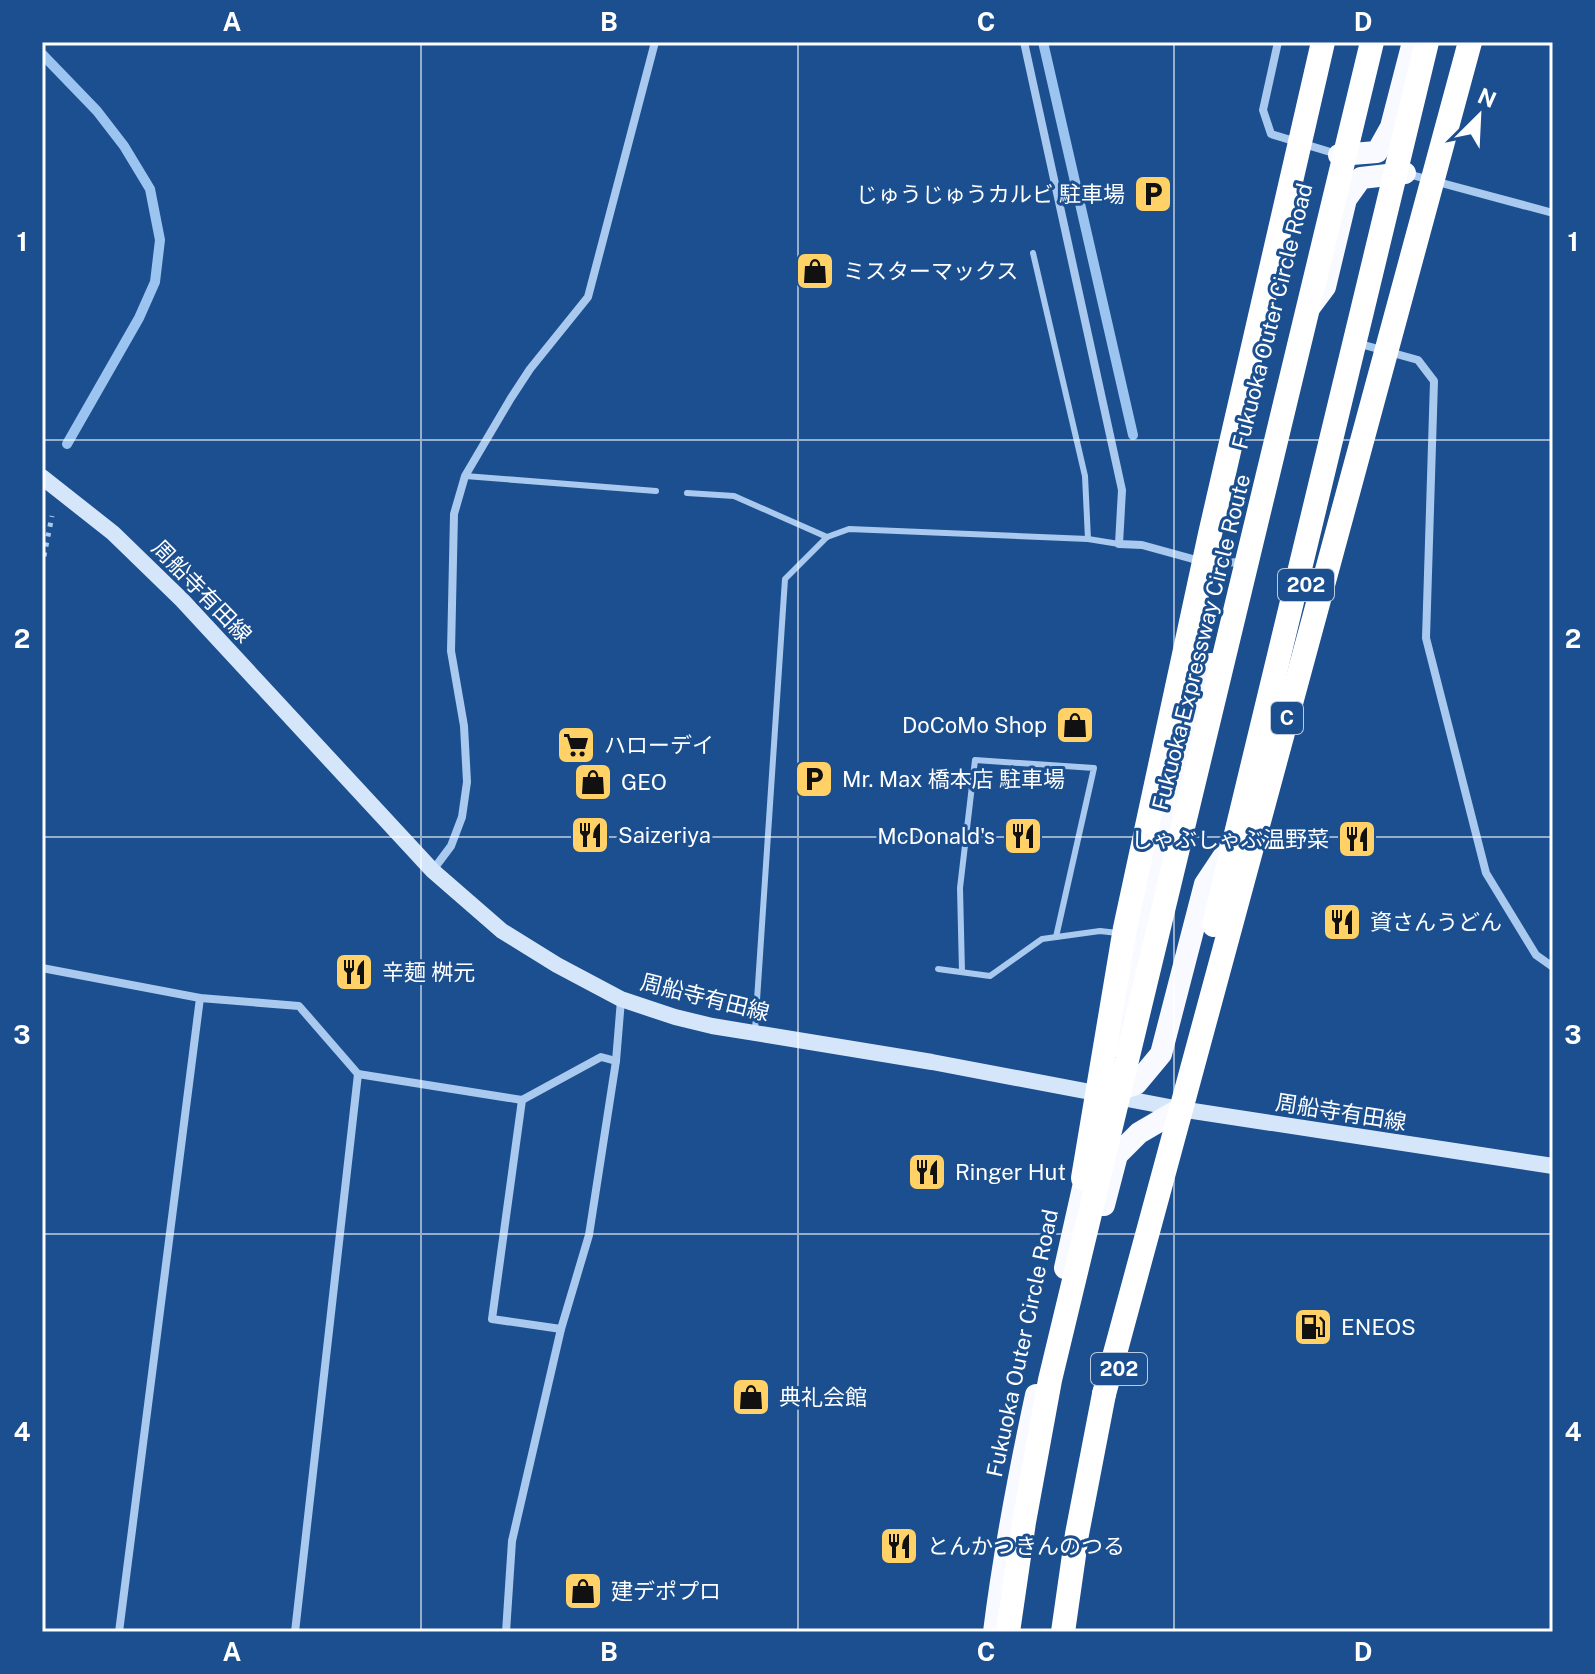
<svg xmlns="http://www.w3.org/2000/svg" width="1595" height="1674" viewBox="0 0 1595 1674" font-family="'Public Sans','Noto Sans JP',sans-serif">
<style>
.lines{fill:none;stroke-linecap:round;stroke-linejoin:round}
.stream{stroke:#9cc4f0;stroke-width:10}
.path{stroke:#a9c9ee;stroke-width:5;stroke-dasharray:4 6;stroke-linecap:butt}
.service{stroke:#a9c9ee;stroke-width:6}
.minor{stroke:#a9c9ee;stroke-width:8}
.secondary{stroke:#d6e6fa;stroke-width:16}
.trunk{stroke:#f8faff;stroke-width:22}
.motorway{stroke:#fff;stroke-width:24}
.motorway-bridge{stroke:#fff;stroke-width:24}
.grid{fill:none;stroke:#fff;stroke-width:2;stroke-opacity:0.55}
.labels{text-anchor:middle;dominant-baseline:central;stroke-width:6;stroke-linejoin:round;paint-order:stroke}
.shield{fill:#1b4f8f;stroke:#bbcadd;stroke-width:2}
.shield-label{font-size:20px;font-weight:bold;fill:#fff}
.poi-label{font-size:22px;fill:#fff;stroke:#1b4f8f;text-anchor:start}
.street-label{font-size:22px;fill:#fff;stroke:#1b4f8f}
.neatline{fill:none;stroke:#fff;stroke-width:3}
.grid-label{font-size:26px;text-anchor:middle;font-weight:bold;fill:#fff}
</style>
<rect width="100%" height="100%" fill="#1b4f8f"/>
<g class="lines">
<g class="stream">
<polyline points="1043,42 1133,435"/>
<polyline points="42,54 97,111 124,146 150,189 160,240 155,282 139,318 67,444"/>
</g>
<polyline class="path" points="42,566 52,516"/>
<g class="service">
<polyline points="1033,253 1085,476 1088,539"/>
<polyline points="465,476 656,491"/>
<polyline points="687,493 734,496 827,537"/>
<polyline points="938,969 990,976 1042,939 1100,931 1118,933"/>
<polyline points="962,972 960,888 975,760 1094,768 1056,937"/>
<polyline points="755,1030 785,579 827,537 849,529 1088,539 1119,544"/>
</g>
<g class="minor">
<polyline points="1024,42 1122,490 1119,544 1142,545 1211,564 1238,562"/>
<polyline points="1278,42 1263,110 1271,134 1337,154"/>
<polyline points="1408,174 1553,213"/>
<polyline points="1364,345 1418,360 1434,381 1426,638 1486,873 1536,955 1553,967"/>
<polyline points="433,870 451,846 462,817 467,782 464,726 451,651 454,514 465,476 511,398 530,369 588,297 655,42"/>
<polyline points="42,968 200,998 299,1006 358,1074 522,1100 601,1057 616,1061"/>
<polyline points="522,1100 492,1319 561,1329"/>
<polyline points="119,1632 200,998"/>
<polyline points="295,1632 358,1074"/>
<polyline points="506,1632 512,1541 561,1329 589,1235 616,1061 621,1000"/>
</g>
<polyline class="secondary" points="42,477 113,533 182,600 433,871 502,931 557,965 621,999 675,1017 712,1026 932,1062 1180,1109 1553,1166"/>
<g class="trunk">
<polyline points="1339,155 1377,152 1391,127 1413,42"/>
<polyline points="1307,311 1325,287 1346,199 1361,178 1405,173"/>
<polyline points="1116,1046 1141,934 1211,664"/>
<polyline points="1105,1094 1136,1084 1161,1054 1205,884 1231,845"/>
<polyline points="1104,1205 1117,1155 1139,1133 1180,1109"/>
<polyline points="1065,1268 1089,1161"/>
<path d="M 994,1632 C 1004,1552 1019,1474 1036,1395"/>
</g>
<polyline class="motorway" points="1063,1632 1077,1534 1104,1394"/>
<g class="motorway-bridge">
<polyline points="1214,925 1427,42"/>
<polyline points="1083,1178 1125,928 1210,534 1323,42"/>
<polyline points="1104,1394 1470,42"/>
<polyline points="1008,1632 1024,1522 1050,1380 1372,42"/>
</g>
</g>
<path class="grid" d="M 421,42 L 421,1632M 798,42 L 798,1632M 1174,42 L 1174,1632M 42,440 L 1553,440M 42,837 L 1553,837M 42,1234 L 1553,1234"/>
<defs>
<g id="parking-square" transform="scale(2)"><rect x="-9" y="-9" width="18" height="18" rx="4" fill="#ffd166" stroke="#1b4f8f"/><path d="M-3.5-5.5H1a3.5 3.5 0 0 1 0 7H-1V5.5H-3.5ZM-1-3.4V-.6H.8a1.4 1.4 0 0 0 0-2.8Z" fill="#111"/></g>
<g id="shop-square" transform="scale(2)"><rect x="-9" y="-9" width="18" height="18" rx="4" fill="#ffd166" stroke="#1b4f8f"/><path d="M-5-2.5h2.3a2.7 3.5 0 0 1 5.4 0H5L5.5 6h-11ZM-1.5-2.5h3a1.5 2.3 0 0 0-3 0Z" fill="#111"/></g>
<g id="supermarket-square" transform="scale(2)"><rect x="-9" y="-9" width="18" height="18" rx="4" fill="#ffd166" stroke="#1b4f8f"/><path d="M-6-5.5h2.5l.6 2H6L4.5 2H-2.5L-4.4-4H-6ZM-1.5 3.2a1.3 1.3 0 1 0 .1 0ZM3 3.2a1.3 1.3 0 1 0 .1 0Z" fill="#111"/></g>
<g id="restaurant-square" transform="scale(2)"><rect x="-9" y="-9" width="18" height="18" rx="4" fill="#ffd166" stroke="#1b4f8f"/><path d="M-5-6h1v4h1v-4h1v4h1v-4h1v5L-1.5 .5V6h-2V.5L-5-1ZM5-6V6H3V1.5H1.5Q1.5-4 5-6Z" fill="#111"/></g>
<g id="fuel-square" transform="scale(2)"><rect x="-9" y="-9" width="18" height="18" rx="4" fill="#ffd166" stroke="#1b4f8f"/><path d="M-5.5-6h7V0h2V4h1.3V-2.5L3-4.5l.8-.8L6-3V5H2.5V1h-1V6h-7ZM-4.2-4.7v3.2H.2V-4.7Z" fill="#111"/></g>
</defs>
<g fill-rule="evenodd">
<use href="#parking-square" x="1153" y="194"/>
<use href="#shop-square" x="815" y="271"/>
<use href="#shop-square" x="1075" y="725"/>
<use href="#supermarket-square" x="576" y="745"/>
<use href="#parking-square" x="814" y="779"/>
<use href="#shop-square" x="593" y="782"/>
<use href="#restaurant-square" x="590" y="835"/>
<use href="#restaurant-square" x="1023" y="836"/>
<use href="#restaurant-square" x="1357" y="839"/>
<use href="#restaurant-square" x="1342" y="922"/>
<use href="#restaurant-square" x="354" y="972"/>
<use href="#restaurant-square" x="927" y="1172"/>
<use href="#fuel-square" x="1313" y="1327"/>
<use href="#shop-square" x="751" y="1397"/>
<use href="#restaurant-square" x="899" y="1546"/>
<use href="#shop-square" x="583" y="1591"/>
</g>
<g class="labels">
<g class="shield">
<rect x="1278" y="569" width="56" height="32" rx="6"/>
<rect x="1271" y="702" width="32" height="32" rx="6"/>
<rect x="1091" y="1353" width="56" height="32" rx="6"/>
</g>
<g class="shield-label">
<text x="1306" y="585">202</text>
<text x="1287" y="718">C</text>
<text x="1119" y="1369">202</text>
</g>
<g class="poi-label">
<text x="1125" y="194" text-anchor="end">じゅうじゅうカルビ 駐車場</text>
<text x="843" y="271">ミスターマックス</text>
<text x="1047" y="725" text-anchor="end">DoCoMo Shop</text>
<text x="604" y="745">ハローデイ</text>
<text x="842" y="779">Mr. Max 橋本店 駐車場</text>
<text x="621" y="782">GEO</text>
<text x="618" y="835">Saizeriya</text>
<text x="995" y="836" text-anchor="end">McDonald's</text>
<text x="1329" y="839" text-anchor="end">しゃぶしゃぶ温野菜</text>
<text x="1370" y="922">資さんうどん</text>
<text x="382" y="972">辛麺 桝元</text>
<text x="955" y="1172">Ringer Hut</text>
<text x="1341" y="1327">ENEOS</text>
<text x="779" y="1397">典礼会館</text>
<text x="927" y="1546">とんかつきんのつる</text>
<text x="611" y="1591">建デポプロ</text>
</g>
<g class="street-label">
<text transform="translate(1272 316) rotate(-76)">Fukuoka Outer Circle Road</text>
<text transform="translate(202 591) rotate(46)">周船寺有田線</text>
<text transform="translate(1201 642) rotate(-76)">Fukuoka Expressway Circle Route</text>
<text transform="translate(705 997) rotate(14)">周船寺有田線</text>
<text transform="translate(1341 1112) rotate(9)">周船寺有田線</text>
<text transform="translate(1022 1343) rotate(-78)">Fukuoka Outer Circle Road</text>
</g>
</g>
<rect width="1595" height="1674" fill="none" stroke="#1b4f8f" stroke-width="88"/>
<g transform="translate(1479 116) rotate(24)" stroke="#1b4f8f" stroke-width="6" paint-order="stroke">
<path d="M0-6L14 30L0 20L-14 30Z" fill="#ffffff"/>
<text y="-12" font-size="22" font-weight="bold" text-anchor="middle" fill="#ffffff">N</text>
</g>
<rect x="44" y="44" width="1507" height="1586" class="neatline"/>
<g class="grid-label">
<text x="232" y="31">A</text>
<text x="609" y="31">B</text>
<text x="986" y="31">C</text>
<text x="1363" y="31">D</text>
<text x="22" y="251">1</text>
<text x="1573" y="251">1</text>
<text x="22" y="648">2</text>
<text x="1573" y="648">2</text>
<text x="22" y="1044">3</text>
<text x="1573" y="1044">3</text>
<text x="22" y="1441">4</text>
<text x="1573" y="1441">4</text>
<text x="232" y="1661">A</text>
<text x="609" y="1661">B</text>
<text x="986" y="1661">C</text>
<text x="1363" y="1661">D</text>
</g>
</svg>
